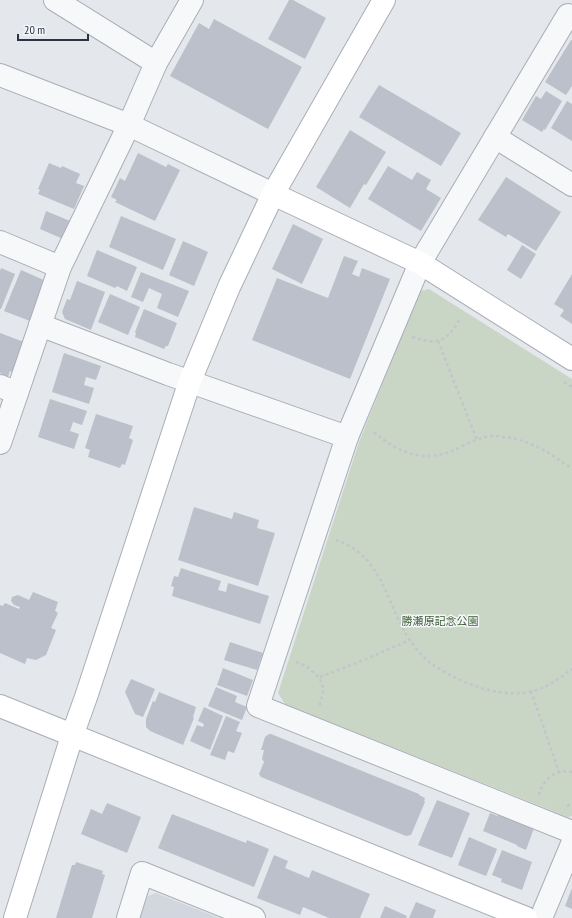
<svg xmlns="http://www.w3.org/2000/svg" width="572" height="918" viewBox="0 0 572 918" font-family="'PT Sans Narrow','Noto Sans JP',sans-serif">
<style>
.built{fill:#d2d6de}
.green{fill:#c9d6c5}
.building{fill:#bbc0ca}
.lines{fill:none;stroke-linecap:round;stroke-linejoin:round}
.street-casing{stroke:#a9aeb7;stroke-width:24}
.secondary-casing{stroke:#a9aeb7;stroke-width:24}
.path{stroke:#c2c5cb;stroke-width:2.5;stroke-dasharray:3 3;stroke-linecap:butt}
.street{stroke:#f7f8fa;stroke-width:22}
.secondary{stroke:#fff;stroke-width:22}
.labels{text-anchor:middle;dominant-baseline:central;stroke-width:3;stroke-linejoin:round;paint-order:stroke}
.park-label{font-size:11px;fill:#3f6138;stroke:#f4f6f9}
</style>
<rect width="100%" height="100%" fill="#e4e7ec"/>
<polygon class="built" points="156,893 219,918 139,918 146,897"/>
<polygon class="green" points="429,289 572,379 572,816 568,817 285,704 278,693 359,442 420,291"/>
<g class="building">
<polygon points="289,0 293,0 326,18 305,59 268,39"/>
<polygon points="214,19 302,67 268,129 170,76 199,23 209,29"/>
<polygon points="571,40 572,40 572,86 566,95 545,82"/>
<polygon points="379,85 461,133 441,166 359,117"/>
<polygon points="546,91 562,101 545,130 544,129 542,132 522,120 536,96 541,99"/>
<polygon points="567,101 572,104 572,141 551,128"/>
<polygon points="350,130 386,152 366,185 364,184 350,208 316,187"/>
<polygon points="138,153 166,167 168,164 180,170 155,221 115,202 117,200 111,197 120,178 125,181"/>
<polygon points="49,163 61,168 62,166 80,174 76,183 84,186 74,209 38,194 40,190 38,189"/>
<polygon points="388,166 412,180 417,172 431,180 426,189 441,198 421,231 368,199"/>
<polygon points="506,177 561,212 536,251 508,234 506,237 478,220"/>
<polygon points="46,211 70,221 63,239 40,229"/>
<polygon points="121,216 176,239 163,270 109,247"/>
<polygon points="293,224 323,239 302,284 272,269"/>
<polygon points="183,241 208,252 194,286 169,275"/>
<polygon points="522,245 536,254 521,279 507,270"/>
<polygon points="97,250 137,267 127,291 117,286 115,288 87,276"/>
<polygon points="344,256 358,261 352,274 359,277 362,268 390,279 350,379 252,340 277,278 328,298"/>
<polygon points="1,268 15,274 1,309 0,309 0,271"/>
<polygon points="21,270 46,281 30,321 4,311"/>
<polygon points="141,272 189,291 178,317 157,308 162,294 149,288 143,302 131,297"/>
<polygon points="572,274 572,324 560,316 564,310 554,304"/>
<polygon points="77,281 105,292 91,330 65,319 62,312 67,299 70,300"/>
<polygon points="110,294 140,307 128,335 98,322"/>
<polygon points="144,309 177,323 168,346 166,346 164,349 135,337 136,333 135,332"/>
<polygon points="0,333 24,342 12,372 10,371 8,377 0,373"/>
<polygon points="64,353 101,366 96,380 86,377 84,385 94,388 89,404 52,392"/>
<polygon points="50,399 87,411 82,425 73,422 70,431 79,434 74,449 38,437"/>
<polygon points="96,414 133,426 129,438 133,440 125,465 122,464 120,468 88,457 90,450 85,448"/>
<polygon points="194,507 232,519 234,512 259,520 257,528 275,533 258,586 178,560"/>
<polygon points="181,568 221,581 218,590 226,592 228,583 269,596 260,624 172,596 174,587 171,586 174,576 178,577"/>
<polygon points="33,592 58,602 55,611 58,613 51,628 56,630 46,655 36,660 27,658 25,664 0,653 0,605 3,606 5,603 19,609 20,607 14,605 11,601 12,597 18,595 29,600"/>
<polygon points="230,642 263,653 257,670 224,660"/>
<polygon points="223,668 253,680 247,696 217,685"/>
<polygon points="131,679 155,689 143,717 135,714 125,692"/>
<polygon points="216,687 237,696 235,702 247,707 242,720 208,706"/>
<polygon points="159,692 196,707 193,717 194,718 183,745 150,731 146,727 146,719 153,701 155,702"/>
<polygon points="204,707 223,716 210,750 190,741 197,725 203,727 204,724 198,721"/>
<polygon points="226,716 240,722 236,731 242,733 234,753 228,751 225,760 210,755"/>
<polygon points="269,734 271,734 419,794 419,795 425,798 424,801 425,802 411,835 406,836 261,777 259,774 264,762 262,759 264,750 261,750 265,737"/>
<polygon points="437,800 470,813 452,858 418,845"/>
<polygon points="107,803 141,817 127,853 81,834 91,809 102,814"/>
<polygon points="490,813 498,816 498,814 534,828 526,850 517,846 517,845 483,831"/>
<polygon points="172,814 246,843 247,840 269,849 254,887 158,848"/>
<polygon points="469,837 497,849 486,876 458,865"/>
<polygon points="502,850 532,862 522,890 501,882 502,879 492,875"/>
<polygon points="274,855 288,861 285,868 309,878 312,870 370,894 360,918 329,918 303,907 300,915 257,898"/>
<polygon points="76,862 103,871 102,874 105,875 92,918 56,918 72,865 75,865"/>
<polygon points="572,888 572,909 565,906"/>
<polygon points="416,902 436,910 433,918 409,918"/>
<polygon points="385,906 407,916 406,918 380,918"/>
</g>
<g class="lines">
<g class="street-casing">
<g id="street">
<polyline points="55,0 156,63"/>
<polyline points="572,17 568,15 420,263 347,437 258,706 572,832"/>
<polyline points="0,75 129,125 273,194"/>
<polyline points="495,137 572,185"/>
<polyline points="0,242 60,267"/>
<polyline points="40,325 168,374 347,437"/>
<polyline points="0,386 17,393"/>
<polyline points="0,443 60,267 129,125 156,63 192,0"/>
<polyline points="128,918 142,873 254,918"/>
<polyline points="541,918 572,844"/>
</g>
</g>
<g class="secondary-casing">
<g id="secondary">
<polyline points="273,194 420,263 572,359"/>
<polyline points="0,706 526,918"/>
<polyline points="15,918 72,736 86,697 190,381 229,287 273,194 384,0"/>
</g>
</g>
<g class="path">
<path d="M 412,337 C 440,346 447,341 461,317"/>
<polyline points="438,341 477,440"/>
<polyline points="564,382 572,387"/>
<path d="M 374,432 C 397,452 422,463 452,451 C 464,446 478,437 492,436 C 495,435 500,437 504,437 C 530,440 551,453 572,469"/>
<path d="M 336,540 C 384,557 385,602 409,639 C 414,646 425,660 432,664 C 457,681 492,696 523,693 C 542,691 558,680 572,669"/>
<path d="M 296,662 C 303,664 308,667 313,672 C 326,682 324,692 319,707"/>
<polyline points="320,677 359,662 410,640"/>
<polyline points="531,691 559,772"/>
<path d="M 539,795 C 543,779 555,769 572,772"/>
<polyline points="567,806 572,803"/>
</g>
<use href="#street" class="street"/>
<use href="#secondary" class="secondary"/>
</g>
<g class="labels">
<g class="park-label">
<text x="440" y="621">勝瀬原記念公園</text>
</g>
</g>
<path d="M18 34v6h70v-6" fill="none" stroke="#2b3445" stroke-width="2"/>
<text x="24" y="34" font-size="12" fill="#2b3445" stroke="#f4f6f9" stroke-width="3" paint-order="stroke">20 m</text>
</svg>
